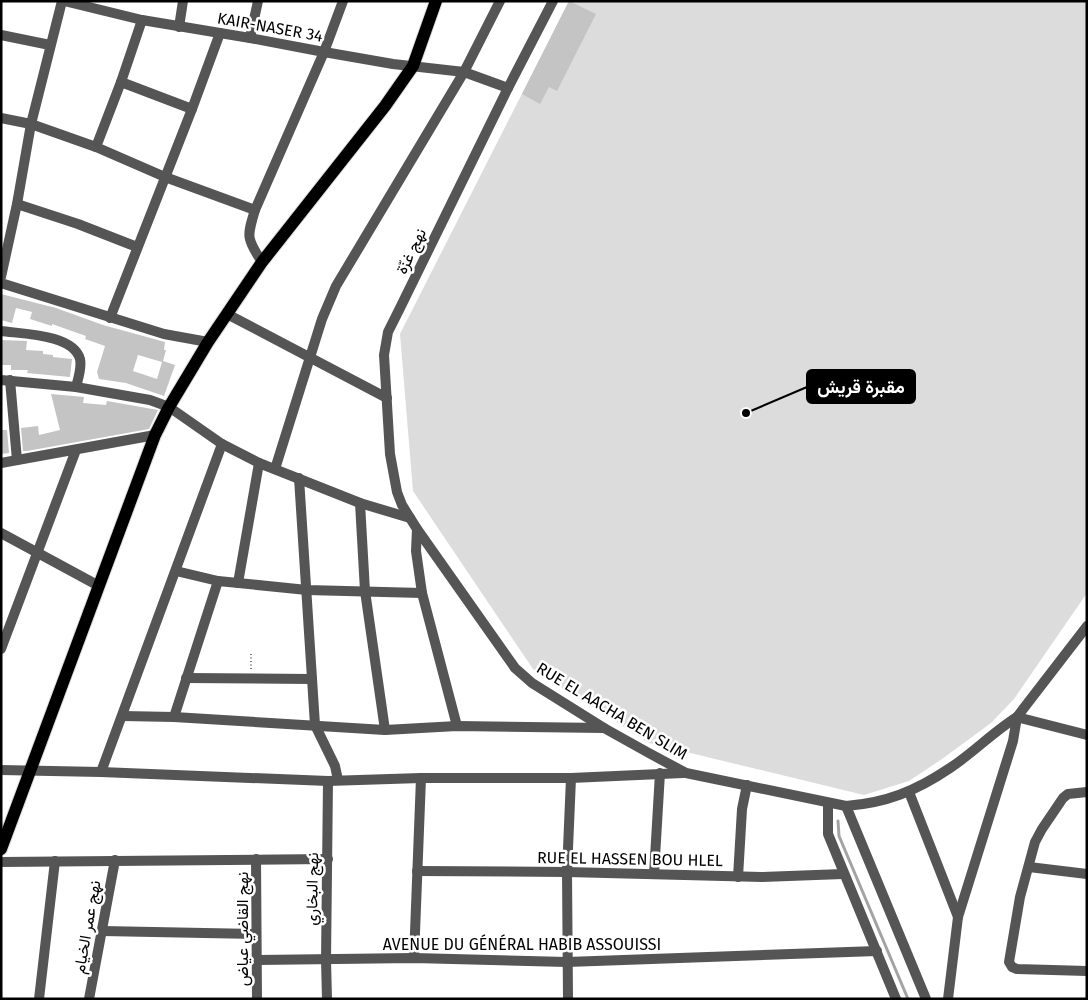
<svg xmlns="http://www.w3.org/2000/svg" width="1088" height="1000" viewBox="0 0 1088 1000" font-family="'Fira Sans',Vazirmatn,sans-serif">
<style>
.green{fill:#dcdcdc}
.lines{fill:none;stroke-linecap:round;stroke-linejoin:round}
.stream{stroke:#a3a3a3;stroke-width:3}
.building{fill:#c4c4c4;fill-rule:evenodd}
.major-casing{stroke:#dbdbdb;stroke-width:14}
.path{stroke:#777;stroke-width:2;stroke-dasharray:1 2.5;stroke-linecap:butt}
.minor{stroke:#555;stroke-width:10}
.major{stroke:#000;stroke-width:12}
.labels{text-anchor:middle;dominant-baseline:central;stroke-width:5;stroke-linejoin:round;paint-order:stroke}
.street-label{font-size:16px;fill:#000;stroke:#fff}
.leader{fill:none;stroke:#000;stroke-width:2}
.callout-dot{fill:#000;stroke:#fff;stroke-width:2}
.callout{fill:#000;stroke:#000;stroke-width:2}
.callout-label{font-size:18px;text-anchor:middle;font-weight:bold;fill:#fff}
</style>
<rect width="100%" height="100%" fill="#fff"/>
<polygon class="green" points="569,1 1087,1 1087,593 1014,699 991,723 942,759 909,781 864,795 649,743 533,669 413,491 400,334"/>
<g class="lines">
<polyline class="stream" points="838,821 839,836 908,999"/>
</g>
<g class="building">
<polygon points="569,1 596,14 557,91 549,87 540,104 522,94"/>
<path d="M 1,294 L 56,308 L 103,325 L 165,342 L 164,350 L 166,350 L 163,361 L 175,365 L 164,396 L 126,383 L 99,379 L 97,372 L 105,346 L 85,339 L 86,336 L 52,324 L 52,326 L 30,319 L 32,312 L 16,308 L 12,323 L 1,320 ZM 138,355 L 162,362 L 157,379 L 133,371 Z"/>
<polygon points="1,340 27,341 26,350 43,351 43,354 53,355 53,357 72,359 70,377 27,373 28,370 11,370 11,365 1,365"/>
<polygon points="51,394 84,397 83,403 106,405 107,401 158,410 149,429 27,451 23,451 21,428 38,426 39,435 60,430"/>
<polygon points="1,430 7,430 9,453 1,454"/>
</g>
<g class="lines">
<g class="major-casing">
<polyline id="major" points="1,849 155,435 169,407 208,342 262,262 385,106 413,66 436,1"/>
</g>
<polyline class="path" points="251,669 251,654"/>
<g class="minor">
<polyline points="64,1 142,20 250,38 324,52 393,64 464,72 500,1"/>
<path d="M 553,1 L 508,88 L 400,308 L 388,332 L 384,355 L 390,454 L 397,492 L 402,505 L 417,529 L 515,668 L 532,683 L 604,728 L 647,752 L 686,773 L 846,806 C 886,803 916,791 950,768 C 973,753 993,732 1017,717 L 1087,626"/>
<polyline points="179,27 183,1"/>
<polyline points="1,35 50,45"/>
<polyline points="250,38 258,1"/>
<polyline points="121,82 192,109"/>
<polyline points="1,118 31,124 96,147 165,177 255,210"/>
<polyline points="96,147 121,82 142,20"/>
<polyline points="17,204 78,224 137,247"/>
<path d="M 262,262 C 246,238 247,236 255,210 L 324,52 L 343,1"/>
<polyline points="1,277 17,204 31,124 62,1"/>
<polyline points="1,283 164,334 208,342"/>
<polyline points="227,314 387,398"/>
<polyline points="110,318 192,109 220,33"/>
<path d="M 1,331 C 22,334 73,334 80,359 C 82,368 78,379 76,387"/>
<polyline points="1,380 76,387 150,400 169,407 222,444 259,463 360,503 410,518"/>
<polyline points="10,380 17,460"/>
<polyline points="1,463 155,435"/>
<polyline points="275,469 322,319 336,286 464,72 508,88"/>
<polyline points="299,478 315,725 335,766 338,780"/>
<polyline points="360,503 365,591 385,730"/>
<polyline points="417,529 416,551 422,593 457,726"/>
<polyline points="1,533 99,586"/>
<polyline points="176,571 218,581 307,590 422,593"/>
<polyline points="238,583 259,463"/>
<polyline points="1,649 76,450"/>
<polyline points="186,678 312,679"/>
<polyline points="123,716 174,717 385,730 457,726 604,728"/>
<polyline points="174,717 218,581"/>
<polyline points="1017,717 1087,735"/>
<polyline points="1,770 101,772 328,781 421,778 571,778 683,773"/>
<polyline points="101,772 222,444"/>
<polyline points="909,792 958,917"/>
<polyline points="1087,792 1068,794 1063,798 1042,829 1035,842 1020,897 1009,962 1012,967 1017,969 1087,971"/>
<polyline points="828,803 828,834 896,999"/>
<polyline points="846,806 926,999"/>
<polyline points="256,859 257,999"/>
<polyline points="1,862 328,859"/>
<polyline points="1029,867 1087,874"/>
<polyline points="417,871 567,872 762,877 843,874"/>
<polyline points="654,874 660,773"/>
<polyline points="738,877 742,809 747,785"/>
<polyline points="102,931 256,934"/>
<polyline points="414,958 421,778"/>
<polyline points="258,960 414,958 567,962 877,951"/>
<polyline points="39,999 55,861"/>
<polyline points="89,999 115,860"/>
<polyline points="327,999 326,960 328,781"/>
<polyline points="568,999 567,872 571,778"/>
<polyline points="948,999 958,917 1013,741 1017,717"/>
</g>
<use href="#major" class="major"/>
</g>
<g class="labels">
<g class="street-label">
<text transform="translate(270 27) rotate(10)">KAIR-NASER 34</text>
<text transform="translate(411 251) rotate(-64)">نهج غزّة</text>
<text transform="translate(612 711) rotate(31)">RUE EL AACHA BEN SLIM</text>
<text transform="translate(630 859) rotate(1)">RUE EL HASSEN BOU HLEL</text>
<text transform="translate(312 889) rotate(-89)">نهج البخاري</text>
<text transform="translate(87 927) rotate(-80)">نهج عمر الخيام</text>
<text transform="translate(242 929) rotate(-90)">نهج القاضي عياض</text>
<text x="522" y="944">AVENUE DU GÉNÉRAL HABIB ASSOUISSI</text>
</g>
</g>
<path class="leader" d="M746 413L807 387"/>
<circle class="callout-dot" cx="746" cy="413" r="5"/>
<rect class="callout" x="807" y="370" width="108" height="33" rx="5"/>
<g class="callout-label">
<text x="861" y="393">مقبرة قريش</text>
</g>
<rect width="1088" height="1000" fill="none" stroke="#000000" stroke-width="5"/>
</svg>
